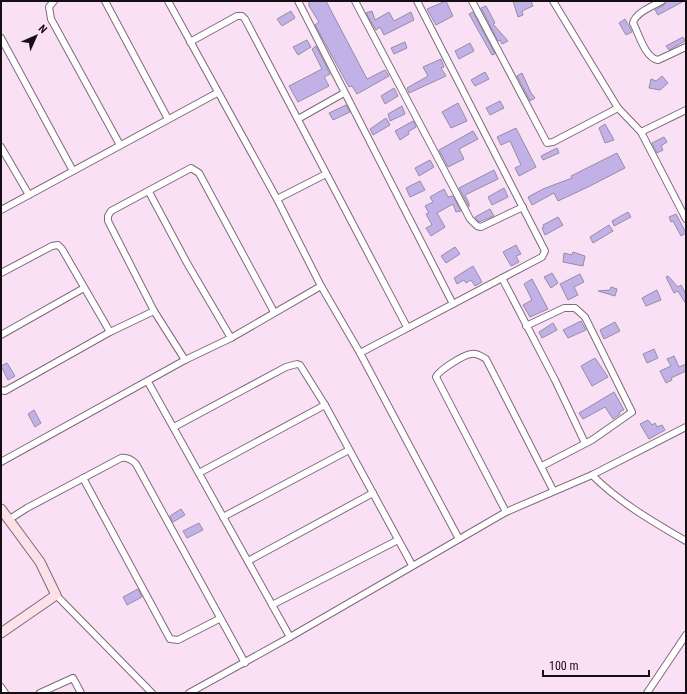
<svg xmlns="http://www.w3.org/2000/svg" width="687" height="694" viewBox="0 0 687 694" font-family="'Roboto Condensed',sans-serif">
<style>
.building{fill:#c2b1e6;stroke:#958da6}
.lines{fill:none;stroke-linecap:round;stroke-linejoin:round}
.street-casing{stroke:#7f697b;stroke-width:8}
.secondary-casing{stroke:#7f697b;stroke-width:11}
.street{stroke:#fff;stroke-width:6}
.secondary{stroke:#fde1e8;stroke-width:9}
</style>
<rect width="100%" height="100%" fill="#f9e0f4"/>
<g class="building">
<polygon points="309,1 326,1 367,79 385,70 389,76 357,94 352,86 349,87 315,25 319,22 309,6"/>
<polygon points="446,1 453,16 436,25 427,9"/>
<polygon points="513,1 531,1 533,6 522,11 523,15 518,17"/>
<polygon points="666,1 684,1 658,15 655,10 664,5"/>
<polygon points="486,6 495,23 493,24 508,41 502,44 500,40 498,41 481,8"/>
<polygon points="291,11 295,18 282,26 277,19"/>
<polygon points="372,11 375,20 389,12 394,21 411,12 414,20 384,35 380,27 376,30 366,13"/>
<polygon points="473,12 495,54 492,55 469,14"/>
<polygon points="625,19 632,32 626,35 619,23"/>
<polygon points="683,37 685,41 669,50 666,46"/>
<polygon points="307,40 311,47 298,55 293,47"/>
<polygon points="405,42 407,48 394,54 391,48"/>
<polygon points="470,43 474,51 459,59 455,51"/>
<polygon points="316,46 330,74 324,77 329,86 298,102 289,86 322,69 312,49"/>
<polygon points="441,59 444,67 441,68 446,76 409,93 407,88 428,76 423,67"/>
<polygon points="485,72 489,79 475,86 471,80"/>
<polygon points="522,73 531,93 535,98 530,101 517,76"/>
<polygon points="662,76 668,83 660,90 649,88 651,79 656,81"/>
<polygon points="394,88 398,96 385,104 381,96"/>
<polygon points="500,101 504,108 490,115 486,108"/>
<polygon points="458,103 467,121 451,128 442,112"/>
<polygon points="346,105 350,112 333,120 329,113"/>
<polygon points="402,106 405,114 390,121 388,114"/>
<polygon points="386,118 390,125 373,135 370,129"/>
<polygon points="413,121 416,127 408,132 409,134 400,140 395,131"/>
<polygon points="605,124 614,140 605,143 599,128"/>
<polygon points="516,128 536,167 519,176 515,168 521,165 510,141 501,145 497,137"/>
<polygon points="473,131 478,139 459,149 464,159 448,167 439,150"/>
<polygon points="664,137 667,142 661,146 663,150 657,153 652,143"/>
<polygon points="557,148 559,153 543,160 541,156"/>
<polygon points="617,153 625,168 588,187 558,201 554,193 532,205 528,197 543,189 572,178 571,176"/>
<polygon points="430,160 434,167 419,176 415,168"/>
<polygon points="494,170 498,179 465,195 469,203 469,207 459,188"/>
<polygon points="420,181 425,190 410,197 406,188"/>
<polygon points="504,188 508,197 492,205 488,197"/>
<polygon points="444,189 448,197 453,196 461,211 456,212 453,204 437,213 445,227 431,236 426,228 432,225 426,214 429,213 425,206 433,202 430,197"/>
<polygon points="490,209 494,216 479,222 475,217"/>
<polygon points="628,212 631,217 614,226 612,221"/>
<polygon points="676,214 686,233 681,236 673,221 671,222 669,217"/>
<polygon points="558,217 563,225 545,235 542,228 544,227 543,225"/>
<polygon points="609,225 613,231 593,243 590,237"/>
<polygon points="516,245 521,254 516,256 519,262 511,266 503,252"/>
<polygon points="455,247 460,254 446,263 441,256"/>
<polygon points="573,252 585,256 583,266 563,262 564,253 572,255"/>
<polygon points="473,266 482,282 475,286 471,280 466,283 464,280 457,284 454,278"/>
<polygon points="552,273 558,283 551,288 544,277"/>
<polygon points="580,274 584,282 574,287 578,295 568,300 560,284"/>
<polygon points="668,276 678,287 681,285 686,294 686,304 678,291 674,293 666,277"/>
<polygon points="532,279 548,309 530,317 523,305 532,300 524,284"/>
<polygon points="611,287 617,289 615,296 598,291 610,290"/>
<polygon points="657,290 661,300 646,306 642,298"/>
<polygon points="581,321 586,330 568,338 563,330"/>
<polygon points="615,322 620,331 604,339 600,330"/>
<polygon points="553,323 557,330 542,338 539,332"/>
<polygon points="654,349 658,358 647,363 643,354"/>
<polygon points="674,356 679,367 686,364 686,371 671,378 672,380 666,383 660,371 671,366 667,359"/>
<polygon points="595,358 608,377 592,386 581,366"/>
<polygon points="7,363 15,376 8,380 1,366"/>
<polygon points="614,392 624,410 619,412 620,414 613,419 605,407 583,419 579,413"/>
<polygon points="34,410 41,423 35,427 28,414"/>
<polygon points="648,420 652,425 655,423 657,427 662,425 665,430 649,439 640,424"/>
<polygon points="181,509 185,515 173,522 170,516"/>
<polygon points="199,523 203,530 187,538 183,531"/>
<polygon points="138,589 142,597 127,605 123,597"/>
</g>
<g class="lines">
<g class="street-casing">
<g id="street">
<polyline points="54,1 49,7 51,19 120,145"/>
<polyline points="105,1 168,119"/>
<polyline points="168,1 277,199 321,286 360,353 459,539"/>
<polyline points="298,1 453,304"/>
<polyline points="355,1 470,219 477,226 481,227 523,207"/>
<polyline points="472,1 547,143 553,142 618,108"/>
<polyline points="553,1 618,108 641,132 686,219"/>
<path d="M 662,1 C 653,6 636,12 633,23 C 639,34 645,58 658,60 L 686,47"/>
<polyline points="1,38 73,171"/>
<polyline points="190,42 237,16 242,16 245,19 407,327"/>
<polyline points="298,119 344,93"/>
<polyline points="641,132 686,110"/>
<polyline points="1,147 29,195"/>
<polyline points="149,192 187,263 231,338"/>
<polyline points="277,199 326,174"/>
<polyline points="1,210 217,93"/>
<polyline points="1,273 52,246 58,245 62,249 110,332"/>
<polyline points="502,278 555,380 585,443"/>
<polyline points="526,326 564,308 575,308 585,317 632,412 592,440 542,466"/>
<polyline points="1,335 84,288"/>
<polyline points="360,353 542,257 545,251 417,1"/>
<polyline points="185,360 154,311 108,221 108,216 111,211 191,168 199,173 274,312"/>
<polyline points="148,382 290,637"/>
<polyline points="1,390 5,391 110,332 154,311"/>
<polyline points="174,427 286,367 297,364 300,365 325,405 412,565"/>
<polyline points="1,462 185,360 231,338 321,286"/>
<polyline points="199,473 325,405"/>
<path d="M 592,475 C 619,502 653,522 686,541"/>
<polyline points="83,478 170,639 178,640 219,619"/>
<path d="M 506,512 L 436,377 C 438,371 463,355 471,354 C 477,353 481,356 486,359 L 553,490"/>
<polyline points="223,517 349,450"/>
<path d="M 8,520 L 27,508 L 121,458 C 127,457 131,459 136,464 L 245,663"/>
<polyline points="248,561 373,493"/>
<polyline points="56,595 152,693"/>
<polyline points="272,605 398,540"/>
<polyline points="1,687 5,693"/>
<polyline points="40,693 73,678 81,693"/>
<polyline points="189,693 290,637 506,512 592,475 686,427"/>
<polyline points="647,693 686,635"/>
</g>
</g>
<g class="secondary-casing">
<polyline id="secondary" points="1,509 40,562 56,595 1,633"/>
</g>
<use href="#street" class="street"/>
<use href="#secondary" class="secondary"/>
</g>
<rect width="687" height="694" fill="none" stroke="#160e15" stroke-width="4"/>
<g transform="translate(36 36) rotate(45)" stroke="#f9e0f4" stroke-width="3" paint-order="stroke">
<path d="M0-3L7 15L0 10L-7 15Z" fill="#160e15"/>
<text y="-6" font-size="11" font-weight="bold" text-anchor="middle" fill="#160e15">N</text>
</g>
<path d="M543 670v6h106v-6" fill="none" stroke="#160e15" stroke-width="2"/>
<text x="549" y="670" font-size="12" fill="#160e15" stroke="#f9e0f4" stroke-width="3" paint-order="stroke">100 m</text>
</svg>
